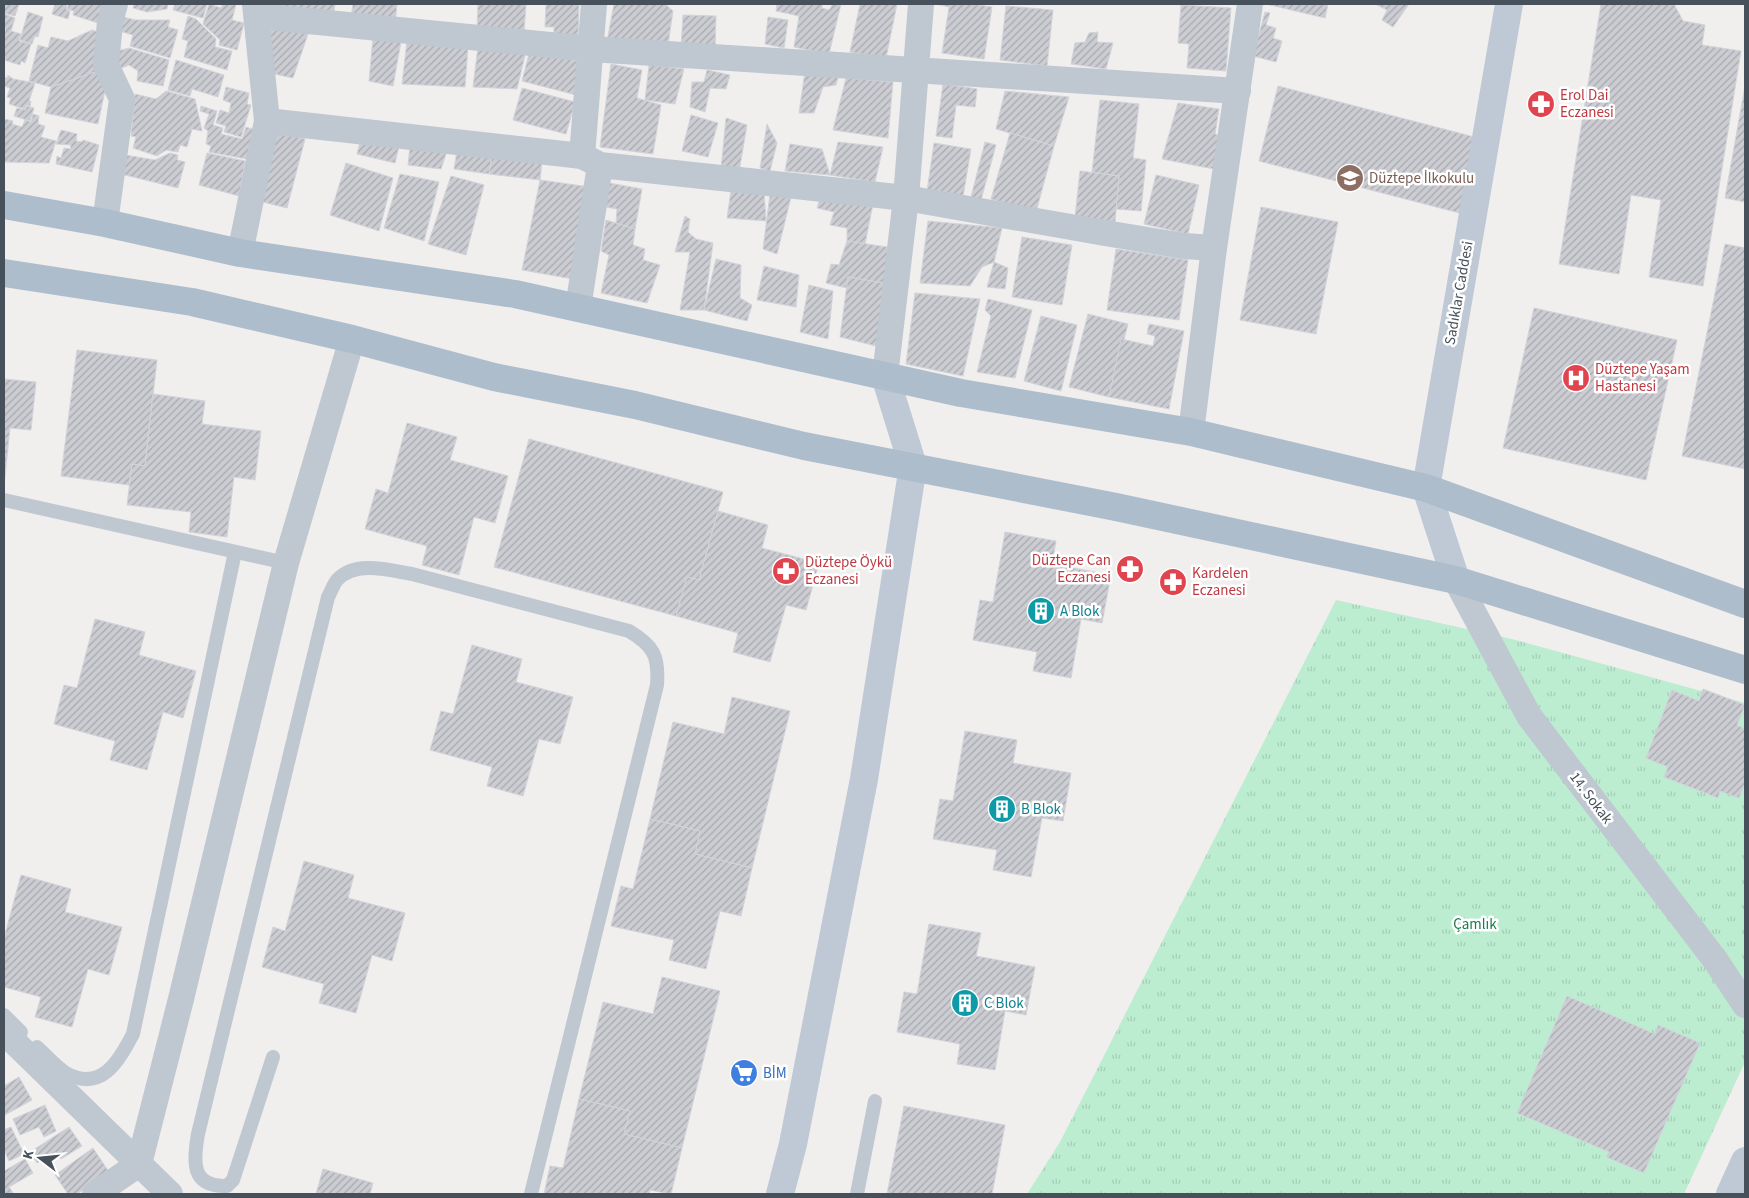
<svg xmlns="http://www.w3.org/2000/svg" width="1749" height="1198" viewBox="0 0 1749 1198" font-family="'Source Sans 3',sans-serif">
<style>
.park{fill:url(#park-tufts)}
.building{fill:url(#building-hatch);stroke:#d2d4da}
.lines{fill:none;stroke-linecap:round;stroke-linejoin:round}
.lane{stroke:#bfc8d0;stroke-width:14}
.street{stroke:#bfc8d0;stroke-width:26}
.secondary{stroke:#bfc9d5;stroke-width:28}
.primary{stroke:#aebdcc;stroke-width:28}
.labels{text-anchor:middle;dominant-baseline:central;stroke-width:5;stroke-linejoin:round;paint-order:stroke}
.health-label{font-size:15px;fill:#be3a42;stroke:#fff;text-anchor:start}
.education-label{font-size:15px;fill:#785e54;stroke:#fff;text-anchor:start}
.street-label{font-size:15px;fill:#47515b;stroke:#fff}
.culture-label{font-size:15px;fill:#0d838f;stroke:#fff;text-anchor:start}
.park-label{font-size:15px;fill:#197b4d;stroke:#fff}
.shop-label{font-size:15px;fill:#366cbe;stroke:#fff;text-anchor:start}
</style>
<defs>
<pattern id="park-tufts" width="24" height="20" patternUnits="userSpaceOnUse" patternTransform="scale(1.25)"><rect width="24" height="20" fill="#bdedd1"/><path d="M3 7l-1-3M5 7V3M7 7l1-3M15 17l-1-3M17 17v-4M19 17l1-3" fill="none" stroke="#a4cdb6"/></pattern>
<pattern id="building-hatch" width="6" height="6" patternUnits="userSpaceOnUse" patternTransform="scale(1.25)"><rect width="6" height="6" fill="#cbcdd3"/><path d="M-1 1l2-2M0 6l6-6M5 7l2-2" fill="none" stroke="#a7a9ae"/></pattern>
</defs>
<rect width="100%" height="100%" fill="#f1eeee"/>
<polygon class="park" points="1336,600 1512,639 1745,703 1745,1062 1684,1194 1027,1194 1060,1142"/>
<g class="building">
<polygon points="4,4 19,4 15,16 4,13"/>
<polygon points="55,4 67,4 66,9 70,11 68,19 52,14"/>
<polygon points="69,4 108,4 101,24 73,15 74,11 67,9"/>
<polygon points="134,4 168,4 167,9 147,12 133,8"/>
<polygon points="175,4 207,4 203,18 173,10"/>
<polygon points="209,4 221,8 223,4 236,4 232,20 244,23 237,50 219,45 220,40 203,24"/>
<polygon points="274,4 335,4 333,17 274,10"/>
<polygon points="353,4 397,4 395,24 351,18"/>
<polygon points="478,4 526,4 524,33 477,30"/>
<polygon points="546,4 579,4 578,41 554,40 554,27 545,27"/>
<polygon points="614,4 665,4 673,11 668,45 607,41"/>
<polygon points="777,4 822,4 822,8 829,10 833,4 841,4 829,54 794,47 799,16 776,11"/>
<polygon points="860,4 897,4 886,58 850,52"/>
<polygon points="971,4 992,7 984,59 942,53 949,7 936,4"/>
<polygon points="1266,4 1328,4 1325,18"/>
<polygon points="1375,4 1409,4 1393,27 1382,20 1387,10"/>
<polygon points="1601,4 1674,4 1683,21 1705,25 1702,45 1741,51 1703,286 1649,277 1661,200 1631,195 1619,274 1559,264"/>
<polygon points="1181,5 1231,8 1226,71 1187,68 1189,44 1178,43"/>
<polygon points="1006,6 1053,10 1047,66 1000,60"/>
<polygon points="28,12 43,17 38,37 35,36 32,44 20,40"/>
<polygon points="1265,12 1270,13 1266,25 1276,28 1273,38 1282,41 1276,62 1253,56"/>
<polygon points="4,14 15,18 11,31 21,34 19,41 31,44 25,63 21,61 20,65 4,60 4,34 6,29 4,28"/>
<polygon points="116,15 135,20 170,20 168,27 178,30 170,58 130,46 133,35 119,31"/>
<polygon points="683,15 716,16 715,49 681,47"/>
<polygon points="188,16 196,19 216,39 215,47 232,51 227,70 184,57 188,41 182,39"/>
<polygon points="768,17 788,20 784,48 765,44"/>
<polygon points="92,30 102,33 98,71 51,87 29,81 38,45 48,48 51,37 68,41"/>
<polygon points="267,30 309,31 293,78 270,73"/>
<polygon points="1098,32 1097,42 1113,43 1106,69 1071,64 1075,43 1085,42 1089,33"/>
<polygon points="373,37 401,42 393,86 369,81"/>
<polygon points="407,41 468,48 465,87 402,84"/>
<polygon points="478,47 526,51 517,89 473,87"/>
<polygon points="129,48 169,60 163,86 137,81 138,71 129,65 117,70 114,52"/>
<polygon points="530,50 584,63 576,95 522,81"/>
<polygon points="176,60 224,75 218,97 192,89 190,96 168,90"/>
<polygon points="611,64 642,70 637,98 661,105 653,154 600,147"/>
<polygon points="649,65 684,69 675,104 645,100"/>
<polygon points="707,70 730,75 726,89 710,88 705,112 690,107 692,82 704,82"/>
<polygon points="98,71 108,76 98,124 45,113 51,87"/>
<polygon points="805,71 839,74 836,85 823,87 814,113 799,113"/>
<polygon points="8,75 13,79 35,83 29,101 31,101 30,106 26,105 25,109 9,104 11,98 7,97 10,88 4,86 4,77 7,78"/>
<polygon points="846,78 893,82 888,138 833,130"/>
<polygon points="943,84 977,89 975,107 956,105 952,138 936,136"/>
<polygon points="1278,86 1486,140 1467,215 1259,161"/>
<polygon points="1745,86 1745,202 1725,198"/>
<polygon points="226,87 249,93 247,104 251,105 241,137 224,132 226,126 216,123 220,110 229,113 231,103 223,100"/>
<polygon points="522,88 575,102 566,134 513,120"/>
<polygon points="166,91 195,99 202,131 192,129 187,147 180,145 178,152 166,150 157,156 133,148 136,137 131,136 135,94 156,99"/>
<polygon points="1005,91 1069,97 1054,146 996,129"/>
<polygon points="1100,100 1139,104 1133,158 1146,160 1141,211 1116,209 1119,176 1092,172"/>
<polygon points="1178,103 1219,109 1215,134 1223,137 1214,169 1162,159"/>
<polygon points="27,106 34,108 30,121 14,116 17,108 25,110"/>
<polygon points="201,106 217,111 213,125 223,128 221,134 242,139 246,127 259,131 252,160 209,152 211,146 206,144 208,131 204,128 209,114 200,111"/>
<polygon points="33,114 39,116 38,124 45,126 41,137 56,141 49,163 4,162 4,119 13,121 12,124 22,127 25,120 31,122"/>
<polygon points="691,115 718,123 708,157 682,151"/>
<polygon points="726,118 747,125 739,172 721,168"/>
<polygon points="767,124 777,143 770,171 760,168"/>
<polygon points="61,130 77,134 76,141 82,142 83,140 99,145 92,172 56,164 57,156 61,158 64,148 70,149 71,145 56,144"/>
<polygon points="276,132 305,139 287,208 259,201"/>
<polygon points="1010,133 1054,146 1036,212 991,199"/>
<polygon points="361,138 400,142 395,163 357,154"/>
<polygon points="838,142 883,147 875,182 830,175"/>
<polygon points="985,142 996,145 981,200 971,197"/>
<polygon points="934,143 971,149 963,197 927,191"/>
<polygon points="790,144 822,149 830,175 785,171"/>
<polygon points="410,145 447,151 441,169 408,165"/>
<polygon points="457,151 492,156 489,174 454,169"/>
<polygon points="170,153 178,155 177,160 185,162 178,188 121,174 125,155 155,160"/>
<polygon points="207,153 245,161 239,196 199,185"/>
<polygon points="492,156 542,161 540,180 489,174"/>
<polygon points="346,163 393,178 379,231 330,215"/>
<polygon points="1080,171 1119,176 1115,222 1075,217"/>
<polygon points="400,174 439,182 424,241 384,228"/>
<polygon points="1156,175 1199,185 1188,234 1144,224"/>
<polygon points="451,176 484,185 466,255 428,244"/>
<polygon points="540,180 590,187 573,279 522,270"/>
<polygon points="604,182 642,189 635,229 616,223 617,209 600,206"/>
<polygon points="731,190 764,191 766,221 727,218"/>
<polygon points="770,194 791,197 777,254 763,249"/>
<polygon points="821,195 873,204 865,244 847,241 847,228 830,225 834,212 817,208"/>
<polygon points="1261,207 1338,222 1316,334 1240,320"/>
<polygon points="685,216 690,219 688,232 696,239 713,243 704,310 680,310 690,252 675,252"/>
<polygon points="606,220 635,229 633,245 645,249 643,260 660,265 647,303 601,293 609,255 601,251"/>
<polygon points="928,221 1002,228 994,262 982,267 970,286 920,283"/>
<polygon points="1022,237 1072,245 1062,305 1012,297"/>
<polygon points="847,241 887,247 890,284 848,277 847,288 826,283 831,264 839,265"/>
<polygon points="1725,244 1745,248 1745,469 1682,456"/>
<polygon points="1116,249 1188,260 1179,320 1107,310"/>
<polygon points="716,259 741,265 740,298 752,305 747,321 704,310"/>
<polygon points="994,262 1008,268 1005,289 987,287"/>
<polygon points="764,266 799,275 796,307 757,300"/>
<polygon points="848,277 890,284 880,347 840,337"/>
<polygon points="809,285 833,291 828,339 800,332"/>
<polygon points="915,293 980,299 963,376 906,364"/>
<polygon points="988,299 1032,310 1015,378 977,372 991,316 985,310"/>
<polygon points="1534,308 1677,340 1646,480 1503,448"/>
<polygon points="1088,314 1128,324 1109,397 1069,387"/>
<polygon points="1041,316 1077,325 1061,391 1024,381"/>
<polygon points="1149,324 1184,331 1169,409 1109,397 1121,339 1153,346 1155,336 1147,334"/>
<polygon points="77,350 157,360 145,466 132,464 129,485 61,476"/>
<polygon points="4,379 36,382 31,430 10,428 4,486"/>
<polygon points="153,394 205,401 202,424 261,431 255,480 234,477 227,537 189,532 191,512 127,505 132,464 145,466"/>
<polygon points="407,423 457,437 450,460 508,476 495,523 474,517 459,575 422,565 427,546 365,529 376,489 388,493"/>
<polygon points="529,439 723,492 699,580 687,577 676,616 494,567"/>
<polygon points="718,511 768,525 762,548 819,563 806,610 786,605 770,662 733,652 738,633 676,616 687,577 699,580"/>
<polygon points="1005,532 1056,541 1052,564 1111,575 1102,623 1081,619 1071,678 1033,671 1037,652 973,640 980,600 993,602"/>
<polygon points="95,619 145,632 139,655 196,671 183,718 163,712 147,770 110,760 115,741 54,724 64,685 77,688"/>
<polygon points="472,645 522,659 516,682 573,697 560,744 539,739 523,796 487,786 492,767 430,750 441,711 453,714"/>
<polygon points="1703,689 1745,705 1737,725 1745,729 1745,783 1739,798 1720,791 1718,798 1664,777 1668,767 1646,758 1672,690 1699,701"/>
<polygon points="732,697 790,711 752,868 695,854 700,831 650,819 673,722 724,734"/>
<polygon points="965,731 1017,740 1013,763 1071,773 1063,821 1042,818 1031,877 993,870 997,850 933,839 940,799 953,801"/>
<polygon points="650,819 700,831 695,854 752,868 741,916 720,911 706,969 669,960 674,940 611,926 621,886 633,889"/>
<polygon points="304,861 354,875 348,898 405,913 392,961 372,955 356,1013 319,1003 324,984 262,967 273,927 285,931"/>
<polygon points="21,875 71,889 65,912 122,927 109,975 88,969 72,1027 35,1017 41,997 4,987 4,938"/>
<polygon points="929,924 981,933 976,956 1035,967 1026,1015 1005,1011 995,1070 957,1064 960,1044 897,1032 904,992 917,994"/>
<polygon points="662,977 720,991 682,1148 624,1134 630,1111 579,1099 603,1002 653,1014"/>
<polygon points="1567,996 1655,1034 1658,1025 1700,1043 1644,1173 1606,1157 1609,1152 1517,1113"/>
<polygon points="19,1077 32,1100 5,1115 4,1086"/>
<polygon points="579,1099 630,1111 624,1134 682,1148 671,1194 650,1190 649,1194 544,1194 550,1166 563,1168"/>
<polygon points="45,1105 56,1131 44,1137 39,1127 20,1135 13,1119"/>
<polygon points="904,1106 1005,1125 992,1194 887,1194"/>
<polygon points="11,1127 24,1154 9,1161 4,1150 4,1130"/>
<polygon points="69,1127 82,1146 61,1159 56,1152 37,1163 30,1152"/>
<polygon points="93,1148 109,1172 77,1194 68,1194 55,1175"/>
<polygon points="25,1159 33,1173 9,1187 14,1194 4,1194 4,1171"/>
<polygon points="323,1169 373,1183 370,1194 316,1194"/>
</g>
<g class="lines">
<g class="lane">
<polyline points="4,500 286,563"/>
<polyline points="4,1015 21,1032"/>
<path d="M 37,1047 C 46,1055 56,1067 66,1073 C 102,1093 119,1060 133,1034 L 235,552"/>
<path d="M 273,1057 L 233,1180 L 227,1186 C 191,1187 193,1162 198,1134 L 328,597 C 331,592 333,585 337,580 C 355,560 389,570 412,574 L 629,631 C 654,646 659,656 657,685 L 531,1194"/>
<polyline points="857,1194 875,1101"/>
</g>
<g class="street">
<polyline points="257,16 591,49 1238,91"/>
<polyline points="267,121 582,156 600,165 906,198 1105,233 1184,246 1214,248"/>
<polyline points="582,156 594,4"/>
<polyline points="105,223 122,99 106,65 110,22 115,4"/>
<polyline points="240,253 267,121 255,4"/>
<polyline points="578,308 600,165"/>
<polyline points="885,376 906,198 921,4"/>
<polyline points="1191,432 1214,248 1250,4"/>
<polyline points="1456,580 1529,716 1716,961 1745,1005"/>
<polyline points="4,1032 170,1194"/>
<polyline points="95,1194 139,1164 181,999 286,563 352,339"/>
</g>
<g class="secondary">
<polyline points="1456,580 1426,488 1509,4"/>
<polyline points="780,1194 793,1144 864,779 913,466 885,376"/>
<polyline points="1730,1194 1745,1161"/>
</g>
<g class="primary">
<polyline points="4,205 105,223 240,253 515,294 961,393 1191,432 1426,488 1745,604"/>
<polyline points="4,273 192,302 352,339 494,377 635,405 804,446 1116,507 1456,580 1745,670"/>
</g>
</g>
<defs>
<g id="pharmacy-disc" transform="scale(1.4375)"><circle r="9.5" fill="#e0444e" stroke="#fff"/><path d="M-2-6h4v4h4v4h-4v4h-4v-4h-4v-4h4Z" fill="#fff"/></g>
<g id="school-disc" transform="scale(1.4375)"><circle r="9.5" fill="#8d6e63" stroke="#fff"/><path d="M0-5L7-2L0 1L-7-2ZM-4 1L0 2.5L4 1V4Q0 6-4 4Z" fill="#fff"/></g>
<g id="hospital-disc" transform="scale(1.4375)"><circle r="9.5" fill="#e0444e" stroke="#fff"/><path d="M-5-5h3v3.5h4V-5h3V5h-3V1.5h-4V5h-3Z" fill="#fff"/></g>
<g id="building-disc" transform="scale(1.4375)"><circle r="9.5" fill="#0f9aa8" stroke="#fff"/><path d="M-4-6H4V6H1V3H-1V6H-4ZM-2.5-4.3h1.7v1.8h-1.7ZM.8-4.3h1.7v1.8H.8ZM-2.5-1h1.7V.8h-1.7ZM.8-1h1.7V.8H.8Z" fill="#fff"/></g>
<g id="supermarket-disc" transform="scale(1.4375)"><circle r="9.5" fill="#3f7fe0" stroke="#fff"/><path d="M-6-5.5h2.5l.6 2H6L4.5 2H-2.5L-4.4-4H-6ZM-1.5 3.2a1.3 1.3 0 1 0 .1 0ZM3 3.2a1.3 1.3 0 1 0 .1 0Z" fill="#fff"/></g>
</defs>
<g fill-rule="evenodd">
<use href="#pharmacy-disc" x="1541" y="104"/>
<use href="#school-disc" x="1350" y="178"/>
<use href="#hospital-disc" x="1576" y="378"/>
<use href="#pharmacy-disc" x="1130" y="569"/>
<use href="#pharmacy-disc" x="786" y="571"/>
<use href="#pharmacy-disc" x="1173" y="582"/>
<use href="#building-disc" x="1041" y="611"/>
<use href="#building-disc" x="1002" y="809"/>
<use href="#building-disc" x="965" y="1003"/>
<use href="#supermarket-disc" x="744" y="1073"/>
</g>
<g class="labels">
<g class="health-label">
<text x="1560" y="95">Erol Dai<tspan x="1560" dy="17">Eczanesi</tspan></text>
<text x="1595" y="369">Düztepe Yaşam<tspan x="1595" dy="17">Hastanesi</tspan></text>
<text x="1111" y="560" text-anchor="end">Düztepe Can<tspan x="1111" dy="17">Eczanesi</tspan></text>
<text x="805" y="562">Düztepe Öykü<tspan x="805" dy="17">Eczanesi</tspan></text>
<text x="1192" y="573">Kardelen<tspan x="1192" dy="17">Eczanesi</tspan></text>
</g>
<g class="education-label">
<text x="1369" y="178">Düztepe İlkokulu</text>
</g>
<g class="street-label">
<text transform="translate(1459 293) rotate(-80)">Sadıklar Caddesi</text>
<text transform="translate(1591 798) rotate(53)">14. Sokak</text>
</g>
<g class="culture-label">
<text x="1060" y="611">A Blok</text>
<text x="1021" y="809">B Blok</text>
<text x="984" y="1003">C Blok</text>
</g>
<g class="park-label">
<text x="1475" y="924">Çamlık</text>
</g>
<g class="shop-label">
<text x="763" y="1073">BİM</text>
</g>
</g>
<rect width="1749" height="1198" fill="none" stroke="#47515b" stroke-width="10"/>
<g transform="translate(40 1158) rotate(286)" stroke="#ffffff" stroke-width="4" paint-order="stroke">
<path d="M0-4L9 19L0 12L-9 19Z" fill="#47515b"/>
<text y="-8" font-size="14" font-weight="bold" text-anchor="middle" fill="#47515b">K</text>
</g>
</svg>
